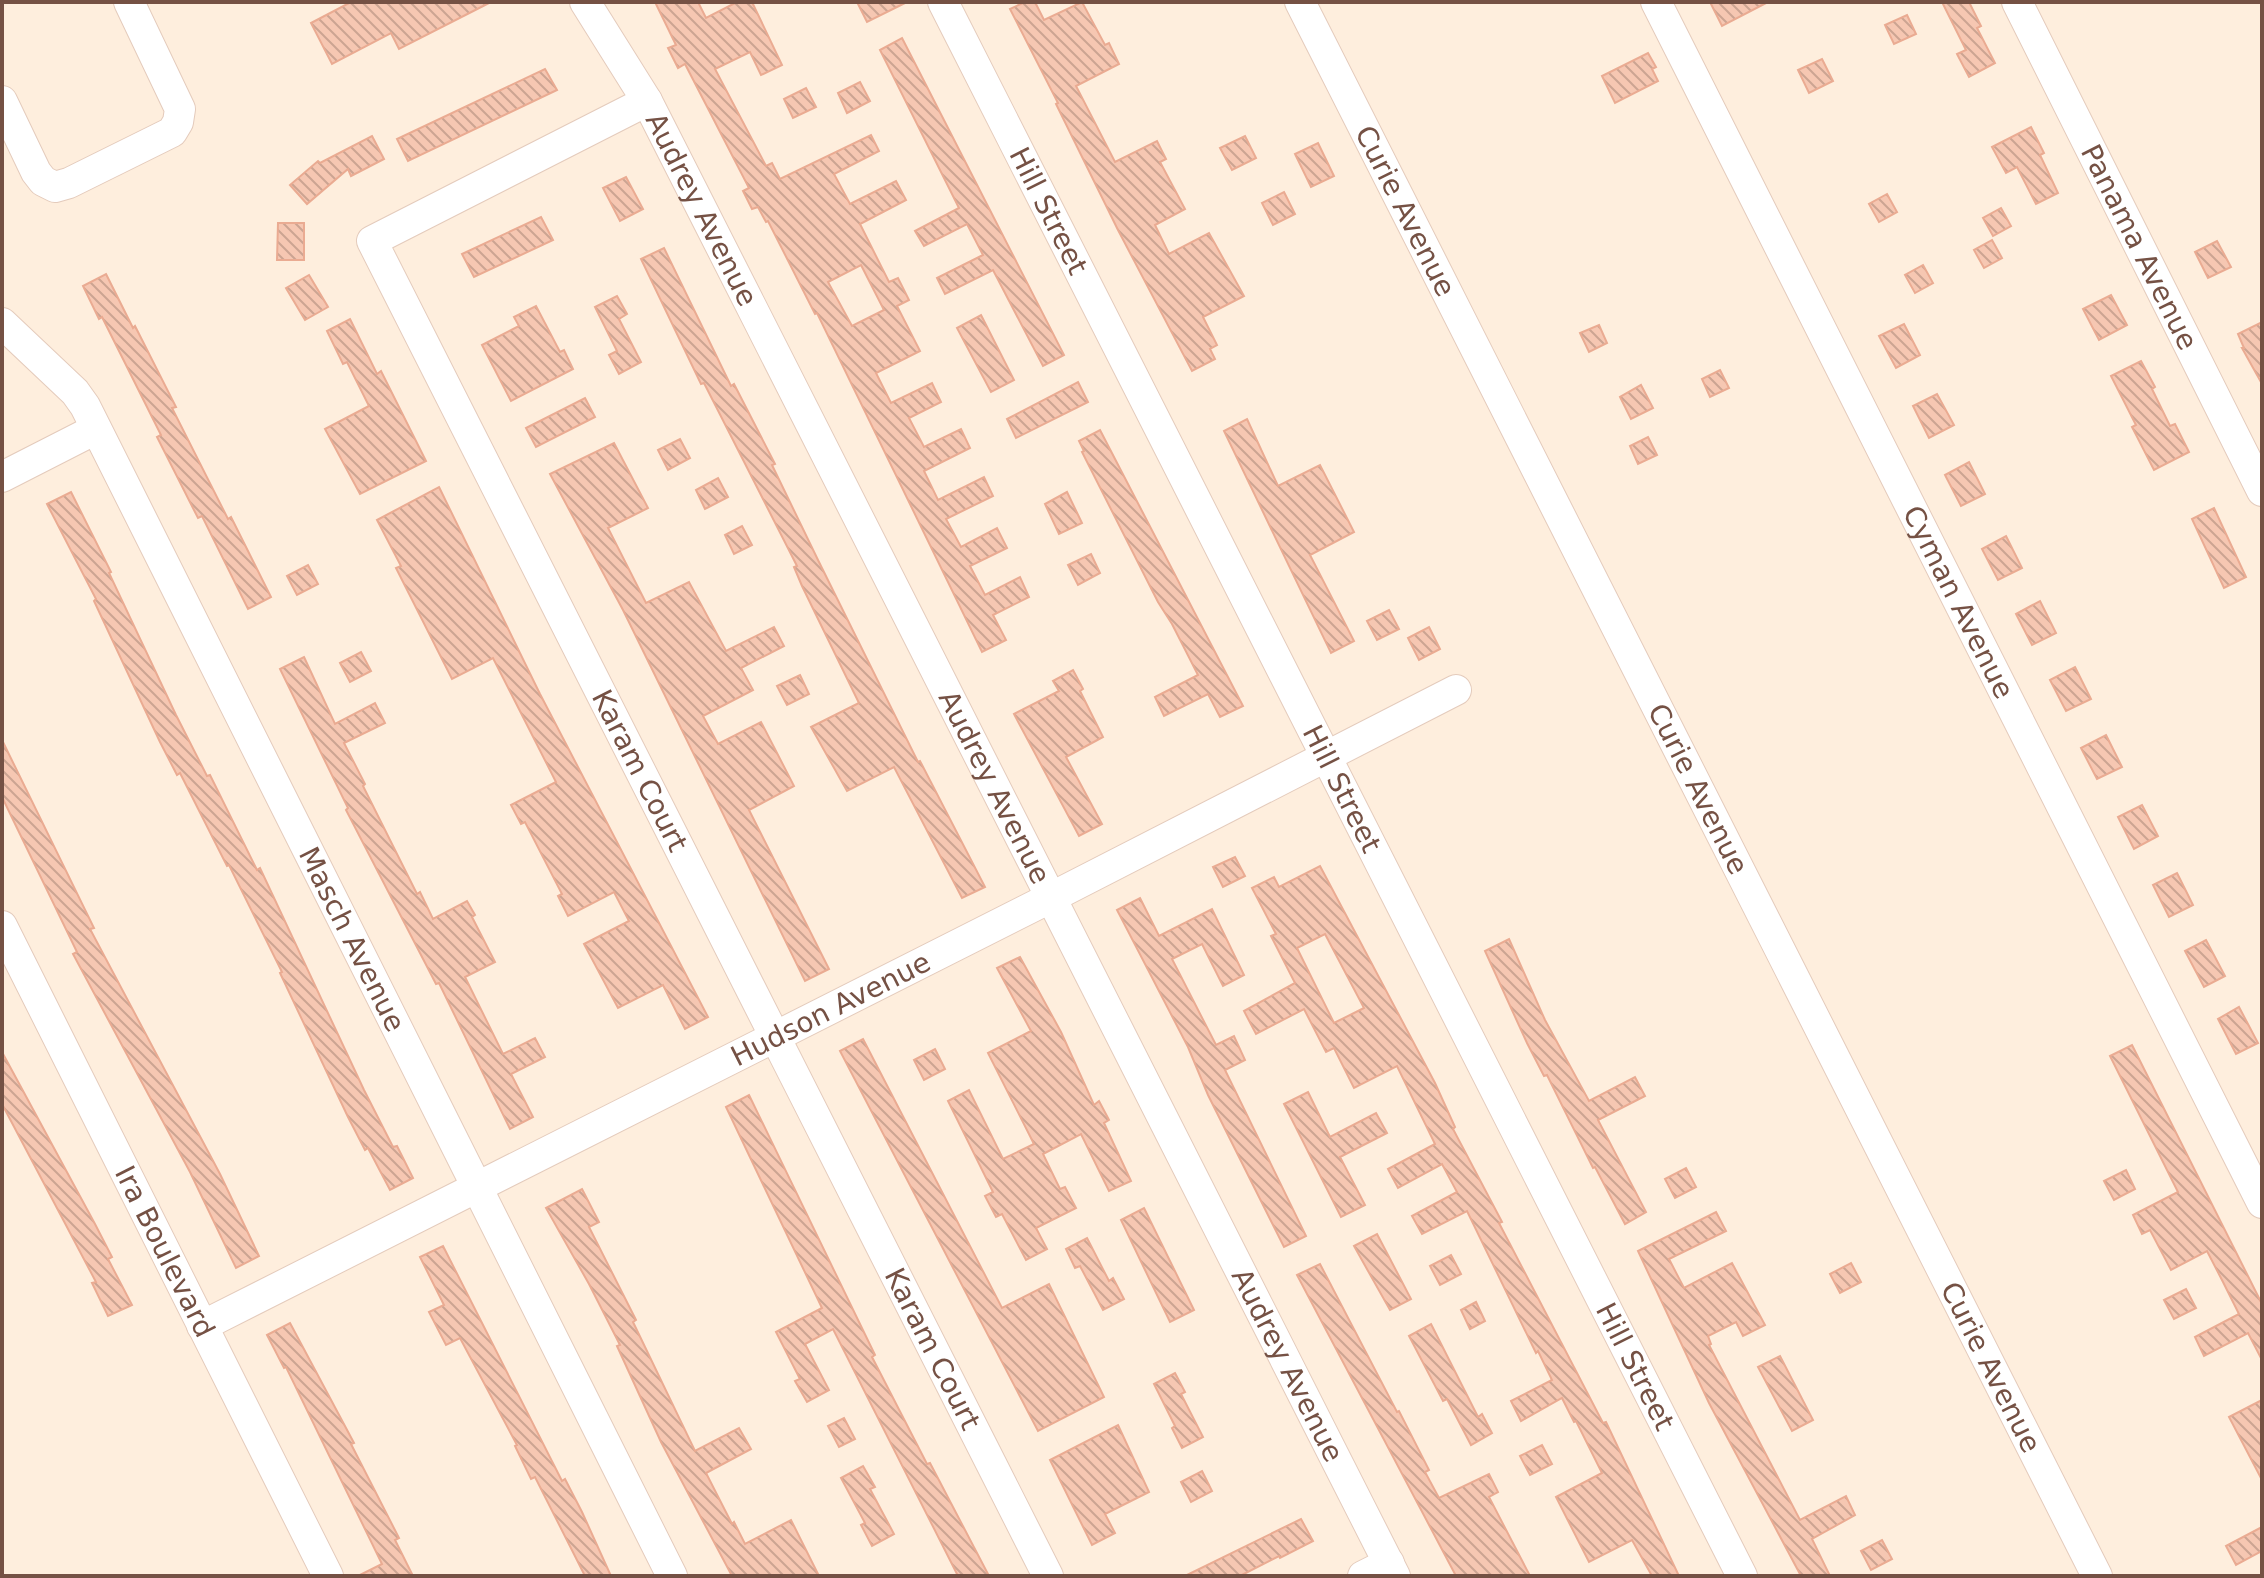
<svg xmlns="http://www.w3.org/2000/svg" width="2264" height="1578" viewBox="0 0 2264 1578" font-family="'DejaVu Sans',sans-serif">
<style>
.building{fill:url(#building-back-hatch);stroke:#eaab92;stroke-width:2;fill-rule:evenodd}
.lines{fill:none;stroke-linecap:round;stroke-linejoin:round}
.minor-casing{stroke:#e4cbbc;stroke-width:32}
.minor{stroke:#fff;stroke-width:30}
.labels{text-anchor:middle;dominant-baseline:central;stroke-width:8;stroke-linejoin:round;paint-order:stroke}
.street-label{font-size:28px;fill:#755144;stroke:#fff3e5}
</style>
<defs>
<pattern id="building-back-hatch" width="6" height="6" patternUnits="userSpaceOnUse" patternTransform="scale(2)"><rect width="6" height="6" fill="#f6c7b2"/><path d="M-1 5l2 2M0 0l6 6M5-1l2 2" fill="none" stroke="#cca492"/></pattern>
</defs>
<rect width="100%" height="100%" fill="#feeedd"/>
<g class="building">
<polygon points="351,2 491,2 399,49 391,33 332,64 311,23"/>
<path d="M 655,2 L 698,2 L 706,18 L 737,2 L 752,2 L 782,65 L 761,75 L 750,52 L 715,69 L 766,166 L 772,163 L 780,179 L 871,135 L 879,151 L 834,174 L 850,204 L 896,181 L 906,200 L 860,224 L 889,282 L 898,278 L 909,300 L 897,306 L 920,351 L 876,373 L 891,403 L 932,383 L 941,402 L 909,418 L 924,447 L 961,429 L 970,448 L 924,471 L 938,500 L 984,477 L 993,496 L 946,519 L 961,547 L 997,528 L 1007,548 L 970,566 L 985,595 L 1020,577 L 1029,597 L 993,615 L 1006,640 L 982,652 L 817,313 L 815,314 L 768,221 L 766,222 L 758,207 L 752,209 L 743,191 L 749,188 L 685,64 L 678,68 L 668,48 L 676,45 ZM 861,265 L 884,310 L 852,326 L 828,282 Z"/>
<polygon points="857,2 907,2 867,22"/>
<polygon points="1025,2 1035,2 1044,20 1082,2 1105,45 1109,43 1119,64 1076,86 1115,162 1157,141 1166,159 1160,162 1185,209 1155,225 1169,254 1209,233 1244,296 1203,317 1217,345 1210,349 1215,359 1192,371 1118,230 1056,104 1058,103 1010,9"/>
<polygon points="1710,2 1768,2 1722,26"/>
<polygon points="1942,2 1969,2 1981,26 1977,28 1995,63 1969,77 1957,54 1966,50"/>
<polygon points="1907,15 1916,34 1894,44 1885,25"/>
<polygon points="902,38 1064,355 1043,366 993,270 945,294 937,278 983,255 967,224 924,246 915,231 959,208 880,50"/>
<polygon points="1648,53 1656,67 1652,69 1658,81 1615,103 1602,76"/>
<polygon points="1822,59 1833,81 1809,93 1798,70"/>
<polygon points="545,69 557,90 408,161 397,139"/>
<polygon points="860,82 870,101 847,113 838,93"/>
<polygon points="806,88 816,107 793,118 784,99"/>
<polygon points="2031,127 2044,153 2040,155 2058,193 2036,204 2017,167 2006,173 1992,147"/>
<polygon points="372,136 384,159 351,176 348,169 307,204 290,185 318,161 320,163"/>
<polygon points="1245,136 1256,158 1232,170 1220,148"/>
<polygon points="1318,143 1334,176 1311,187 1295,154"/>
<polygon points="626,177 643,209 620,221 603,188"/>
<polygon points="1284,192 1295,214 1273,225 1262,203"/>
<polygon points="1887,194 1897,212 1879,222 1869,204"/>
<polygon points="2001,208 2011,226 1993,236 1983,218"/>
<polygon points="541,217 553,240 474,277 462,254"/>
<polygon points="278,223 304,223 304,260 277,260"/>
<polygon points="1992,240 2002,258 1984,268 1974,250"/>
<polygon points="2217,241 2231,267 2208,278 2195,252"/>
<polygon points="664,248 731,386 734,384 775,464 772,465 818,560 918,762 920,761 985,887 962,898 894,767 847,791 811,727 859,703 802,586 794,567 797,566 704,383 701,384 641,259"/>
<polygon points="1923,265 1933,283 1915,293 1905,275"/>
<polygon points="106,274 133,328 135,326 176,407 172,408 228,519 231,517 271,597 248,609 202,516 198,518 157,437 161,435 102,317 99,319 83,286"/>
<polygon points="309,275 328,307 305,320 286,288"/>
<polygon points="2111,295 2127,325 2099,340 2083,309"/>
<polygon points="617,296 627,314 619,319 641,362 619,374 609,355 617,351 595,307"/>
<polygon points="536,306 560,352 564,350 573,369 511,401 482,345 519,326 514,317"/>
<polygon points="981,315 1014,380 991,392 957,328"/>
<polygon points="350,319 377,374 381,371 426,461 360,494 325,429 369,406 347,362 343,364 327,331"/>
<polygon points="2262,322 2262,384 2242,348 2244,348 2238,334"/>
<polygon points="1904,324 1920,355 1896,368 1879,336"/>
<polygon points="1599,325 1607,343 1589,352 1580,333"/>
<polygon points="2141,361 2155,387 2152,389 2170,426 2175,424 2189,452 2154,470 2132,427 2136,425 2111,376"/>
<polygon points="1720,370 1729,388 1710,397 1702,379"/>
<polygon points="1078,382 1088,402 1016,438 1007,419"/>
<polygon points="1641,385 1653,408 1631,419 1620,397"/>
<polygon points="1937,394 1954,425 1929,438 1913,406"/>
<polygon points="585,398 595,417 536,447 526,428"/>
<polygon points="1247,419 1278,486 1320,465 1354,532 1310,555 1354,641 1331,653 1224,431"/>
<polygon points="1100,430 1243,706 1220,717 1208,694 1164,716 1155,697 1198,675 1172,624 1158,602 1082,452 1084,451 1079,441"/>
<polygon points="1648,437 1657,455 1638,464 1630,446"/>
<polygon points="680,439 690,458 668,470 658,450"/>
<polygon points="614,443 648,508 608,528 646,603 689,582 726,651 774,627 784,646 741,668 753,690 703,716 718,744 761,722 794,786 749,810 829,969 805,981 623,610 550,474"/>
<polygon points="1969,462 1985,494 1961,506 1945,475"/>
<polygon points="718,478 728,497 705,509 696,490"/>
<polygon points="439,487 540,694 708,1017 685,1029 663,985 618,1008 584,944 629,921 614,892 568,916 558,896 562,894 525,822 521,824 511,805 556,782 493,658 452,679 396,568 401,566 377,520"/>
<polygon points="71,492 111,572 109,573 176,715 207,776 210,775 257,870 260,868 364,1090 393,1147 397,1146 413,1178 390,1190 368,1148 365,1150 348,1117 280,973 282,972 229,865 227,866 180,773 177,775 160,742 94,601 96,599 47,504"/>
<polygon points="1067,492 1082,523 1059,534 1045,504"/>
<polygon points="2214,508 2246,577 2224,588 2192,519"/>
<polygon points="742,526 752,545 734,554 725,535"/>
<polygon points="2006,536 2022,568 1998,580 1982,549"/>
<polygon points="1091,554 1100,573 1078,585 1068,565"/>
<polygon points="308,565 318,584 297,595 287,576"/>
<polygon points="2040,601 2056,633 2032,645 2016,614"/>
<polygon points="1389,610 1399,629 1377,640 1367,621"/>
<polygon points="1429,627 1440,649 1419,660 1408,638"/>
<polygon points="361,652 371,671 350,682 340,663"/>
<polygon points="304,657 335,724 375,703 385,723 344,743 365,784 363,786 417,894 420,892 433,919 467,901 475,915 472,917 495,962 465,977 503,1054 535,1038 545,1057 511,1074 533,1117 510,1129 439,983 436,984 346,810 348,808 280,669"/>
<polygon points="2075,667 2091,699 2066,711 2050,680"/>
<polygon points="1073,670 1083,689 1080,691 1103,737 1066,757 1102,824 1079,836 1014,714 1059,691 1053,681"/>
<polygon points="800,675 809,694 787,705 777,686"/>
<polygon points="2106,735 2122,767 2097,779 2081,748"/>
<polygon points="2,740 94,928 90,929 220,1174 259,1256 236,1268 190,1172 73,954 77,952 2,797"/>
<polygon points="2142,805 2158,836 2134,849 2118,817"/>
<polygon points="1235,857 1245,876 1223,887 1213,867"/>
<path d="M 1320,866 L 1435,1083 L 1455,1127 L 1453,1129 L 1502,1222 L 1499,1223 L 1603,1423 L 1606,1422 L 1679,1576 L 1652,1576 L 1632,1540 L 1589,1562 L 1556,1497 L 1602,1473 L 1576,1421 L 1574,1422 L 1562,1398 L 1521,1421 L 1511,1401 L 1552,1380 L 1538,1351 L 1536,1353 L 1467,1211 L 1422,1234 L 1412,1216 L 1457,1192 L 1442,1164 L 1398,1188 L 1388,1169 L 1435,1144 L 1397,1066 L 1354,1088 L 1334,1048 L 1326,1052 L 1304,1009 L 1256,1034 L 1244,1011 L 1295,983 L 1271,936 L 1276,934 L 1252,888 L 1274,877 L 1279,887 ZM 1325,934 L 1364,1008 L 1334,1023 L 1297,948 Z"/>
<polygon points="2177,873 2193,905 2169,917 2153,885"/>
<polygon points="1140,898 1159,936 1212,909 1244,975 1223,986 1202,944 1172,959 1216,1045 1234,1036 1245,1060 1225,1070 1306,1236 1284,1247 1208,1095 1188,1047 1117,910"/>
<polygon points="1509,939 1545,1020 1589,1101 1635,1077 1645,1096 1598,1120 1646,1212 1625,1224 1595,1167 1593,1168 1547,1075 1544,1076 1527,1043 1485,951"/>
<polygon points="2206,940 2225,976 2204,987 2185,951"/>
<polygon points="1020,957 1061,1032 1094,1105 1099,1101 1109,1120 1104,1123 1131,1181 1109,1191 1081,1134 1043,1154 1060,1189 1065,1187 1076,1208 1036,1228 1047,1249 1026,1260 1002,1214 996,1217 985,1196 993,1192 948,1101 969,1090 1003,1159 1034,1144 988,1053 1031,1031 997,968"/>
<polygon points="2239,1007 2258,1043 2236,1054 2218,1019"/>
<polygon points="863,1039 1002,1308 1049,1284 1104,1397 1038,1431 840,1051"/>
<polygon points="2132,1045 2262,1304 2262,1360 2248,1333 2204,1356 2195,1337 2239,1314 2223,1282 2207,1251 2171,1270 2150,1230 2142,1234 2133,1215 2178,1192 2110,1056"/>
<polygon points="935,1049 945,1069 924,1080 914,1060"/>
<polygon points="2,1052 95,1224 112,1257 108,1259 132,1305 108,1316 92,1283 96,1282 2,1104"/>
<polygon points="1308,1092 1330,1137 1376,1113 1387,1133 1340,1157 1365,1205 1341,1217 1284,1104"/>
<polygon points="749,1095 875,1355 872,1357 927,1464 930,1463 989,1576 958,1576 833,1329 805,1344 829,1390 807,1402 795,1381 800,1379 776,1332 822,1308 726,1107"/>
<polygon points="1686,1168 1696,1187 1675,1198 1665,1179"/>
<polygon points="2126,1170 2135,1189 2114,1200 2104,1181"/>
<polygon points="582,1189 599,1222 589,1227 636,1320 633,1322 695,1451 739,1428 751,1449 706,1473 732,1524 734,1522 745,1544 791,1520 819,1576 732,1576 661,1442 617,1346 620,1345 589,1284 546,1208"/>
<polygon points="1144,1208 1194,1310 1170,1322 1121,1220"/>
<polygon points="1716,1212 1726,1231 1669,1259 1684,1288 1732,1263 1765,1325 1743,1336 1736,1322 1708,1336 1711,1344 1709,1345 1800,1520 1846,1496 1855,1515 1812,1539 1830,1576 1801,1576 1709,1403 1638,1251"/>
<polygon points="1377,1234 1411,1299 1390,1310 1354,1246"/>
<polygon points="1087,1238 1109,1281 1113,1278 1124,1299 1103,1310 1080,1266 1075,1268 1066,1249"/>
<polygon points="443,1246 562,1481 565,1479 582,1512 611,1576 585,1576 535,1477 531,1479 515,1446 517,1445 460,1338 446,1345 429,1312 444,1305 420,1257"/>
<polygon points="1451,1255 1461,1274 1440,1285 1430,1266"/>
<polygon points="1851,1263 1861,1282 1840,1293 1830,1274"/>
<polygon points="1320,1264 1397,1412 1399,1411 1429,1470 1425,1472 1439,1498 1489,1474 1498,1492 1489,1497 1530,1576 1456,1576 1297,1275"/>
<polygon points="2186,1289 2196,1308 2174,1319 2164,1300"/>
<polygon points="1476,1302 1485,1321 1470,1329 1461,1310"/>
<polygon points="290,1323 354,1443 351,1444 399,1538 395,1540 413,1576 358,1576 382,1564 286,1367 284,1368 267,1335"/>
<polygon points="1431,1324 1478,1417 1482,1414 1492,1433 1471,1445 1447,1399 1443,1401 1409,1336"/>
<polygon points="1780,1356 1813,1420 1792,1431 1758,1367"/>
<polygon points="1175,1373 1185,1392 1181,1394 1203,1437 1182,1448 1172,1428 1175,1426 1154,1384"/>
<polygon points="2262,1400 2262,1480 2229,1417"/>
<polygon points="844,1418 855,1439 839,1447 828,1426"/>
<polygon points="1118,1425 1149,1492 1105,1514 1115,1533 1092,1545 1050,1460"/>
<polygon points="1542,1445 1552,1464 1530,1475 1520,1456"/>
<polygon points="863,1466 875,1487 870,1489 894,1534 872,1546 861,1525 865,1523 841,1478"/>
<polygon points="1202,1471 1212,1491 1191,1502 1181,1482"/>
<polygon points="1301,1519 1313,1541 1280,1558 1279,1556 1240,1576 1185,1576"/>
<polygon points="2262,1527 2262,1551 2236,1565 2226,1546"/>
<polygon points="1882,1540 1892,1559 1871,1570 1861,1551"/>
</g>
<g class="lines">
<g class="minor-casing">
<g id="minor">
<path id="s1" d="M 585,2 L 647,101 L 1395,1576"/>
<path id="s2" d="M 943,2 L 1742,1576"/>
<path id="s3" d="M 1300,2 L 2097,1576"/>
<path id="s4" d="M 1656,2 L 2262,1203"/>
<path id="s5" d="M 2017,2 L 2262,491"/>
<polyline points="2,101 36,172 43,181 55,187 69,183 172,132 178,122 180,109 129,2"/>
<path id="s6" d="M 647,101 L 372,241 L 1048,1576"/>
<path id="s7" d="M 2,323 L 75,392 L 85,406 L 672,1576"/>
<polyline points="2,477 96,429"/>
<path id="s8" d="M 2,926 L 328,1576"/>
<path id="s9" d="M 202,1326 L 1050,898 L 1456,690"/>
<polyline points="1363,1576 1389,1563"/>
</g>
</g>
<use href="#minor" class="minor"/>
</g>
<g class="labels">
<g class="street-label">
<text stroke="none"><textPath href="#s1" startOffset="238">Audrey Avenue</textPath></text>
<text stroke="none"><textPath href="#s2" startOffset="234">Hill Street</textPath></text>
<text stroke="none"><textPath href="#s3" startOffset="234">Curie Avenue</textPath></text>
<text stroke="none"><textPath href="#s5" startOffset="274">Panama Avenue</textPath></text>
<text stroke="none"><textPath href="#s4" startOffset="672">Cyman Avenue</textPath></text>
<text stroke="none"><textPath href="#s6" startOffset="902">Karam Court</textPath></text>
<text stroke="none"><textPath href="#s1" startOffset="886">Audrey Avenue</textPath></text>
<text stroke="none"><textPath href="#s2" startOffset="882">Hill Street</textPath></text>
<text stroke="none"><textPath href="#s3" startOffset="882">Curie Avenue</textPath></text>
<text stroke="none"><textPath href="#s7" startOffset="714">Masch Avenue</textPath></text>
<text stroke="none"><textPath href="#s9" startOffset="704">Hudson Avenue</textPath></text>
<text stroke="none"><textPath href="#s8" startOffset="364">Ira Boulevard</textPath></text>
<text stroke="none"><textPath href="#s6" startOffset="1550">Karam Court</textPath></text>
<text stroke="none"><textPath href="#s1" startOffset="1534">Audrey Avenue</textPath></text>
<text stroke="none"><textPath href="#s2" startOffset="1530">Hill Street</textPath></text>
<text stroke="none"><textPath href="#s3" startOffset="1530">Curie Avenue</textPath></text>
</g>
</g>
<rect width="2264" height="1578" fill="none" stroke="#755144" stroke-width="8"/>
</svg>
